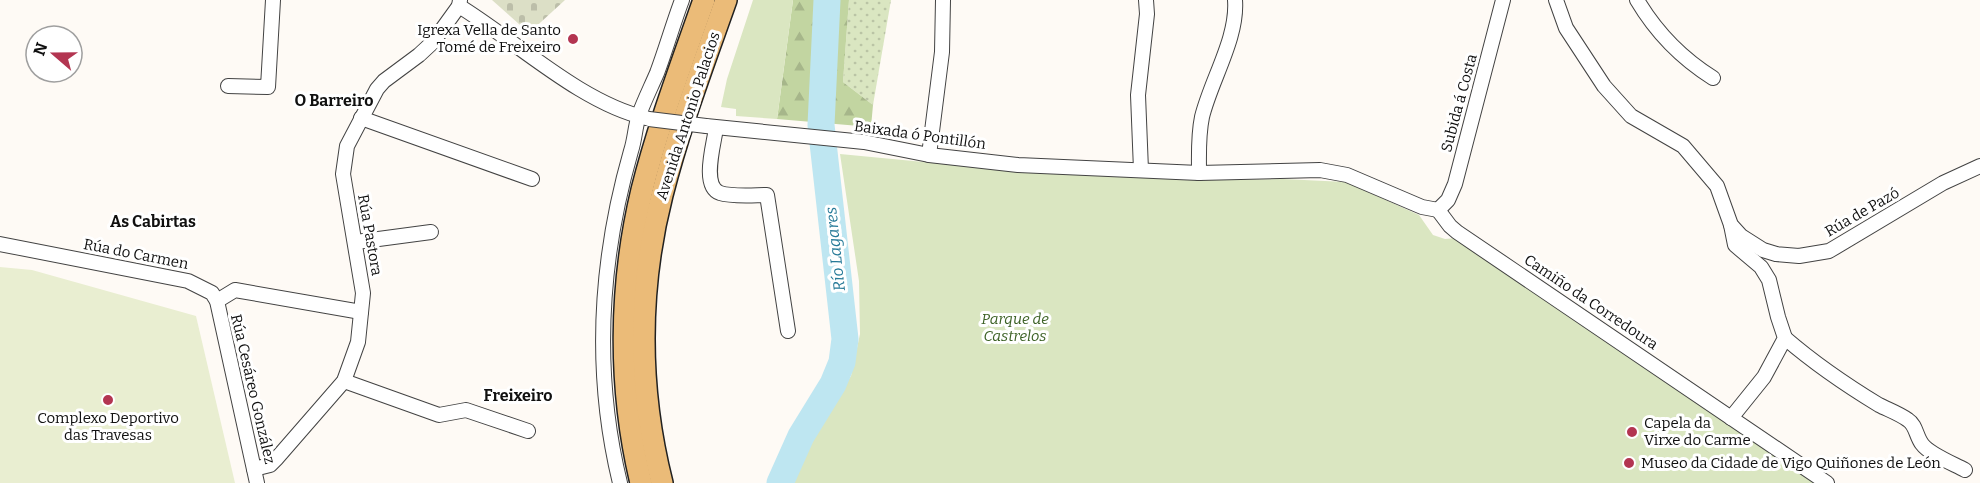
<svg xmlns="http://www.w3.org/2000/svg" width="1980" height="483" viewBox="0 0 1980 483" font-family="Bitter,serif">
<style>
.grass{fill:url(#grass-dots)}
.forest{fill:url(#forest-firs)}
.cemetery{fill:url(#cemetery-stones)}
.park{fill:#dae6c1}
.pitch{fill:#e9eed1}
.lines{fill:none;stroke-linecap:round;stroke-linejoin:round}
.river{stroke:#bee6f1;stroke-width:27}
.minor-casing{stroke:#434343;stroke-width:16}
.primary-casing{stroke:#212121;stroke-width:24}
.minor{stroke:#fff;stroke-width:14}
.primary{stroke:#ebbb78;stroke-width:21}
.minor-bridge-casing{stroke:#434343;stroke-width:16;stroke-linecap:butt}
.minor-bridge{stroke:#fff;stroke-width:14}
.poi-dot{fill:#b33551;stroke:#fff;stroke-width:2}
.labels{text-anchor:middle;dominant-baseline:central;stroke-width:6;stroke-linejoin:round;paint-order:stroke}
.poi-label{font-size:15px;fill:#101010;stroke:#fff;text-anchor:start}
.street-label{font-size:15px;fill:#101010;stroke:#fff}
.park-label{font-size:15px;font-style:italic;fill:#3d6226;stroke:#fff}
.neighbourhood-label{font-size:16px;font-weight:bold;fill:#101010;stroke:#fff}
.water-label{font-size:16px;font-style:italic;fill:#257997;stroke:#fff}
</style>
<defs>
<pattern id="grass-dots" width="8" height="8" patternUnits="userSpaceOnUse" patternTransform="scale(1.5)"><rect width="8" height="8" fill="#dae6c1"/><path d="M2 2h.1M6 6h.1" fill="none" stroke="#bac4a5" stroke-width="1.8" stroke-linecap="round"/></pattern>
<pattern id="forest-firs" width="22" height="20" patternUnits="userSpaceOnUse" patternTransform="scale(1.5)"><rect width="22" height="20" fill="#c2d5a1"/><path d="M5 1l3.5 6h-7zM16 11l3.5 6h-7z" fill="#a6b68a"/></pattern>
<pattern id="cemetery-stones" width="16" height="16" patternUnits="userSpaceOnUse" patternTransform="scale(1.5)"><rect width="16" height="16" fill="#dcdfc6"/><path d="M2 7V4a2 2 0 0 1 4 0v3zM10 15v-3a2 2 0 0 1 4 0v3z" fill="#bcbea9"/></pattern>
</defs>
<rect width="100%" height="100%" fill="#fefaf5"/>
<polygon class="grass" points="849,0 891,0 873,105 843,82"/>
<polygon class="forest" points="793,0 849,0 843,82 873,105 871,127 777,119"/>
<polygon class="cemetery" points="492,0 565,0 529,33"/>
<g class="park">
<polygon points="753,0 793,0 777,119 736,116 736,109 721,107 727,79"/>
<polygon points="840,154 1039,173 1199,180 1283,179 1346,182 1419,215 1433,235 1445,239 1456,238 1818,483 792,483 806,443 851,376 860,334 859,281"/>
</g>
<polygon class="pitch" points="0,267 32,270 196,316 235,483 0,483"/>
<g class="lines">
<polyline class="river" points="780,483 801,436 833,384 842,362 845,339 821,125 827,0"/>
<g class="minor-casing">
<g id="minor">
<polyline points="1556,0 1566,28 1604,86 1631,116 1683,146 1717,186 1731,225 1741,236 1763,250 1776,254 1799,256 1829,251 1943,183 1980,166"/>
<path d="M 1637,0 C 1656,32 1681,58 1713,78"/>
<path d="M 459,6 C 516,41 581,103 646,118"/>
<polyline points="228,86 268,87 273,0"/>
<polyline points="361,118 532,179"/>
<polyline points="706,126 864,142 929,155 1018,165 1199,173 1320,170 1347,175 1422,207 1438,210"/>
<path d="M 716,128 C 714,144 701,186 720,193 C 732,197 755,195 767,195 L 788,331"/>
<polyline points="929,155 942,52 943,0"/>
<polyline points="1141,170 1138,95 1147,14 1146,0"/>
<path d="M 1199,173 C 1199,154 1198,136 1202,117 C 1211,80 1238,38 1235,0"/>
<polyline points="1438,210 1450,226 1457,232 1827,483"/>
<polyline points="1438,210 1448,200 1455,184 1503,0"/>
<polyline points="356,242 431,232"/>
<polyline points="0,244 188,281 212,293 217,301 257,483"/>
<polyline points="217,301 235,290 361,312"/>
<path d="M 1785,338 C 1814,363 1846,385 1879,405 C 1889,410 1900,414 1908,420 C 1916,425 1916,436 1922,444 C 1929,454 1954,464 1965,470"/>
<polyline points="344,381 439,415 466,410 528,431"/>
<polyline points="1731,418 1764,377 1785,338 1778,317 1769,280 1761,267 1735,245 1731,225"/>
<polyline points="254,469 270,465 277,458 344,381 358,342 363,293 343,174 347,146 377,89 384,81 419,55 433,42 459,6 460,0"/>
<path d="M 620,483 C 593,372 600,259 631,151 C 635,139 635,127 639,115 C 644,101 651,87 657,73 C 666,49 673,24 682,0"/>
</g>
</g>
<g class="primary-casing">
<g id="primary">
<path d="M 641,483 C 618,387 619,286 642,190 C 658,126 682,63 704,0"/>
<path d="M 662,483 C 638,388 638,289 662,195 C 679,128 703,65 726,0"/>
</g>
</g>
<use href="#minor" class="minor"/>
<use href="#primary" class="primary"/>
<g class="minor-bridge-casing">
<polyline id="minor-bridge" points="649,119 706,126"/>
</g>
<use href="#minor-bridge" class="minor-bridge"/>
</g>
<g class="poi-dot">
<circle cx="573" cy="39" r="6"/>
<circle cx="108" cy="400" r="6"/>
<circle cx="1632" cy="432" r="6"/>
<circle cx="1629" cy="463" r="6"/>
</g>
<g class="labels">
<g class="poi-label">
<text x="561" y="30" text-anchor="end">Igrexa Vella de Santo<tspan x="561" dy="17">Tomé de Freixeiro</tspan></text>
<text x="108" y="418" text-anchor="middle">Complexo Deportivo<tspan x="108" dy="17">das Travesas</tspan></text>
<text x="1644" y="423">Capela da<tspan x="1644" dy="17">Virxe do Carme</tspan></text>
<text x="1641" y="463">Museo da Cidade de Vigo Quiñones de León</text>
</g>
<g class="street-label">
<text transform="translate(1459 103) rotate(-75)">Subida á Costa</text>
<text transform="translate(688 116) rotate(-72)">Avenida Antonio Palacios</text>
<text transform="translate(920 135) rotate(8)">Baixada ó Pontillón</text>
<text transform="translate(1862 212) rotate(-30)">Rúa de Pazó</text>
<text transform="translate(370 235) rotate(80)">Rúa Pastora</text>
<text transform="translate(136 254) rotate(11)">Rúa do Carmen</text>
<text transform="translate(1591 302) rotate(34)">Camiño da Corredoura</text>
<text transform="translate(253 389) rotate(77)">Rúa Cesáreo González</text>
</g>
<g class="park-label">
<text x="1015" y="319">Parque de<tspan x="1015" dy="17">Castrelos</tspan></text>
</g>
<g class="neighbourhood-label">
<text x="334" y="100">O Barreiro</text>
<text x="153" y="221">As Cabirtas</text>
<text x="518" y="395">Freixeiro</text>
</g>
<g class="water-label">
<text transform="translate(835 249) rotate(-96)">Río Lagares</text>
</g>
</g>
<g transform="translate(54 54) rotate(290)"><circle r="28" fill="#ffffff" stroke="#9f9f9f" stroke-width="1.5"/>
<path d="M0-4.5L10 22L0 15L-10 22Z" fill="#b33551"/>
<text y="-9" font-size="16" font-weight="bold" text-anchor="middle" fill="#101010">N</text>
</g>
</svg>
